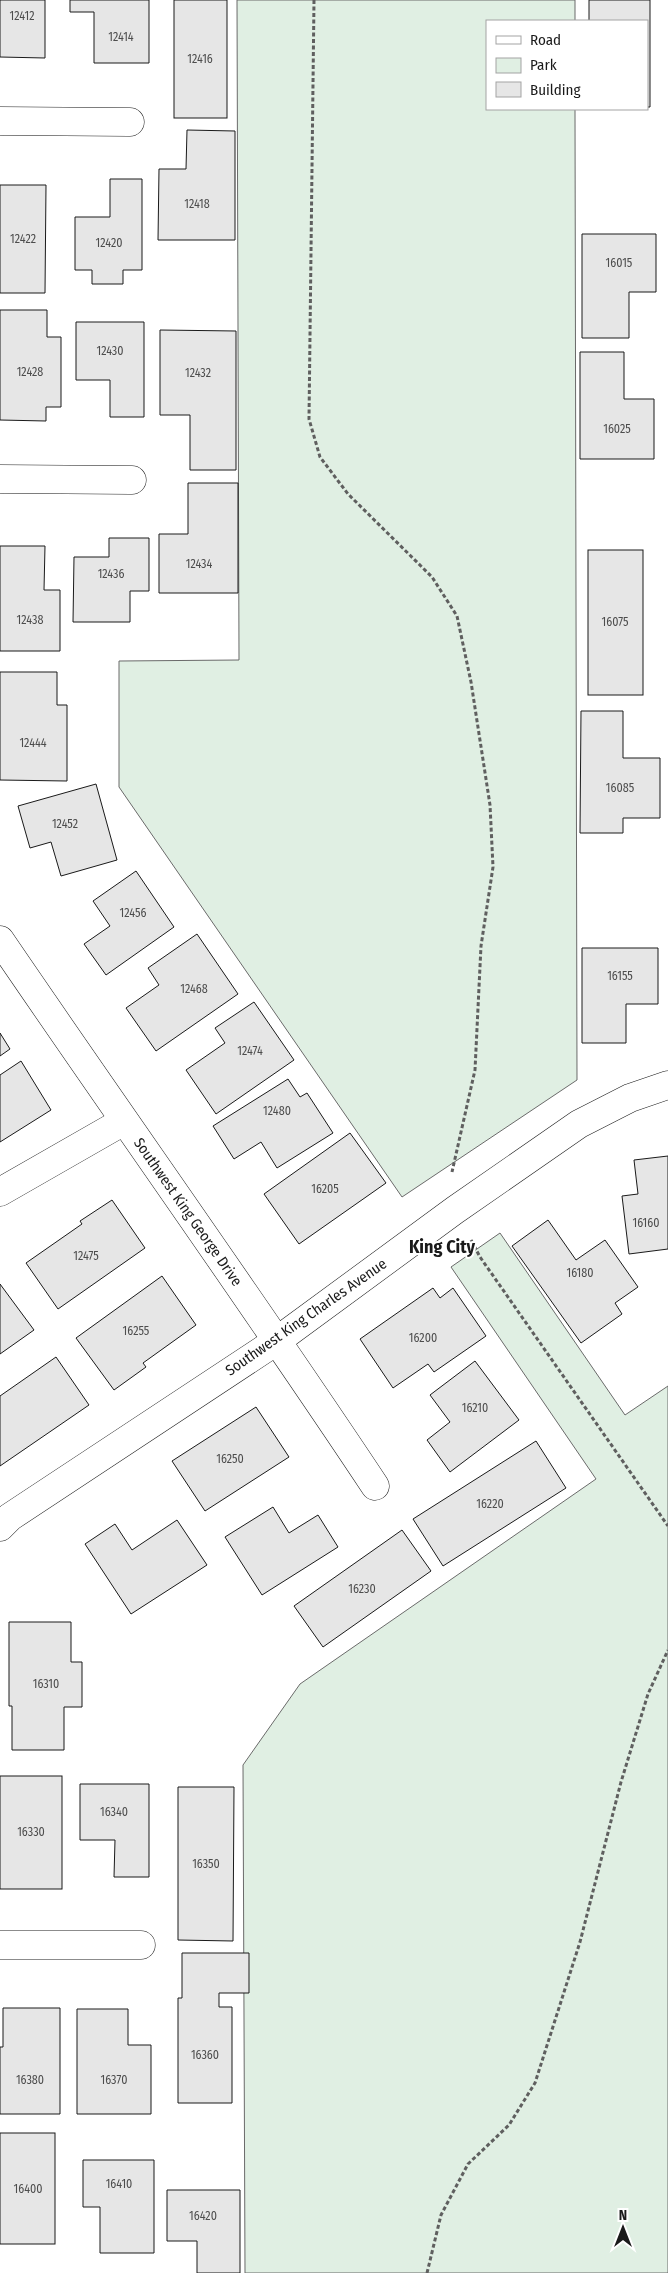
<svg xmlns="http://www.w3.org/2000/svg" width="668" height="2273" viewBox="0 0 668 2273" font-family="'Fira Sans Condensed',sans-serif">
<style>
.green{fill:#e0efe3;stroke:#6a6a6a}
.building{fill:#e6e6e6;stroke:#1a1a1a}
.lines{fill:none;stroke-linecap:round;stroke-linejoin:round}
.minor-casing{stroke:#1a1a1a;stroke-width:29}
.path{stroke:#5f5f5f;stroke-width:3;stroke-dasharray:4 2.5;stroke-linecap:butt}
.minor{stroke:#fff;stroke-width:28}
.labels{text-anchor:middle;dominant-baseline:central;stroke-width:4;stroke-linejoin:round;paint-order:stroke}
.number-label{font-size:12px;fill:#4d4d4d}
.street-label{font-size:15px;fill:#1a1a1a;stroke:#fff}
.quarter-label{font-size:18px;font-weight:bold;fill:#1a1a1a;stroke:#fff}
</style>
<rect width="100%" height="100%" fill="#fff"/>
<g class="green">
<polygon points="237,0 575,0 575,21 487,21 487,109 575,109 577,1080 402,1197 119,787 119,661 239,660"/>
<polygon points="500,1233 625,1415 668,1386 668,2273 245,2273 243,1765 300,1684 596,1479 451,1267"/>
</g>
<g class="building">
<polygon points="0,0 45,0 45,58 0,57"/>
<polygon points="70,0 149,0 149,63 94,63 94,12 70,12"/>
<rect x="174" y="0" width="53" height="118"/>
<polygon points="589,0 650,0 650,107 647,107 647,21 589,21"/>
<polygon points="187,130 235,131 235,240 158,240 159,169 186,169"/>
<polygon points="110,179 142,179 142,270 123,270 123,284 92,284 92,270 75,270 75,217 110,217"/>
<polygon points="0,185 46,185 45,293 0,293"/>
<polygon points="582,234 656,234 656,292 629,292 629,338 582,338"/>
<polygon points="0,310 47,310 47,337 61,337 61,407 46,407 46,421 0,420"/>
<polygon points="76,322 144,322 144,417 110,417 110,380 76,380"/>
<polygon points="160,330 236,331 236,470 190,470 190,415 160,415"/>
<polygon points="580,352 624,352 624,399 654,399 654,459 580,459"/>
<polygon points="188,483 238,483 238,593 159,593 159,534 188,534"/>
<polygon points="109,538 149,538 149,591 130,591 130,622 73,622 74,557 109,557"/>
<polygon points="0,546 45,546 44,590 60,590 60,651 0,651"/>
<rect x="588" y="550" width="55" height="145"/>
<polygon points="0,672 57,672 57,705 67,705 67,781 0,780"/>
<polygon points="581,711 623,711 623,758 660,758 660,818 623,818 623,833 580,833"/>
<polygon points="96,784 117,860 61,876 51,842 30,848 18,806"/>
<polygon points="136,871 174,927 106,975 84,944 110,926 93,901"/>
<polygon points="197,934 238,994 156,1051 126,1008 159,985 148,968"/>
<polygon points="582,948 658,948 658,1004 626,1004 626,1043 582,1043"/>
<polygon points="254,1002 294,1060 216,1114 186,1070 225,1043 215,1028"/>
<polygon points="0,1033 10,1049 0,1056"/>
<polygon points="21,1061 51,1110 0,1142 0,1075"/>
<polygon points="288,1079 300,1097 307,1093 333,1133 277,1168 261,1142 234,1159 213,1126"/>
<polygon points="350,1133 386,1183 299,1244 264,1194"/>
<polygon points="668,1156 668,1249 629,1254 622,1196 638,1194 634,1160"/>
<polygon points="112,1200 145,1248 58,1309 26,1263 82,1224 80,1221"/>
<polygon points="548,1220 576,1260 605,1240 638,1287 615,1303 622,1314 581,1343 512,1246"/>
<polygon points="162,1276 196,1325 143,1363 146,1367 114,1390 76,1338"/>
<polygon points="0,1284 34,1330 0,1354"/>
<polygon points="433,1288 440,1298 453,1288 486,1336 434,1372 428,1364 393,1388 360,1339"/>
<polygon points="56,1357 89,1405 0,1466 0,1396"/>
<polygon points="475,1361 519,1420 450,1472 427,1440 450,1422 430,1395"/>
<polygon points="256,1407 289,1457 205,1511 172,1461"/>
<polygon points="536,1441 566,1488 443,1566 413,1519"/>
<polygon points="273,1507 289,1533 318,1515 338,1547 262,1595 225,1537"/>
<polygon points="177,1520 207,1565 131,1614 85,1544 115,1524 132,1550"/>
<polygon points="402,1530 431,1571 323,1647 294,1606"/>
<polygon points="9,1622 71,1622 71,1662 82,1662 82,1707 64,1707 64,1750 12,1750 12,1706 9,1706"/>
<rect x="0" y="1776" width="62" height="113"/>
<polygon points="80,1784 149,1784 149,1877 114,1877 115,1840 80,1840"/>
<polygon points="178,1787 234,1787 233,1941 178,1940"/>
<polygon points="182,1953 249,1953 249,1993 219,1993 219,2007 232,2007 232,2103 178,2103 178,1998 182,1998"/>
<polygon points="3,2008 60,2008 60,2114 0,2114 0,2047 3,2047"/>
<polygon points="77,2009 128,2009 128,2045 151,2045 151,2114 77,2114"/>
<rect x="0" y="2133" width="55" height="111"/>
<polygon points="83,2160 154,2160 154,2253 100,2253 100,2207 83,2207"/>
<polygon points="167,2190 240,2190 240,2273 197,2273 197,2241 167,2241"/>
</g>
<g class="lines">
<g class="minor-casing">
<g id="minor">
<polyline points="0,121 130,122"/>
<polyline points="0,479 132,480"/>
<path d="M 0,940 C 124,1122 253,1302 375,1486"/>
<polyline points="0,1192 124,1121"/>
<polyline points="0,1527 10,1517 278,1340 455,1210 579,1124 630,1098 668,1085"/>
<polyline points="0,1945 141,1945"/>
</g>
</g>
<g class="path">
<polyline points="314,0 309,419 320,457 348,494 432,577 457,616 471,682 490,805 493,867 481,946 475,1070 452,1172"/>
<polyline points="471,1240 480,1257 668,1526"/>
<polyline points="427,2273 441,2215 468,2164 509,2125 535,2083 580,1942 621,1782 648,1694 668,1650"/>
</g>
<use href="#minor" class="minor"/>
</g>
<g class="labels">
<g class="number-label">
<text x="22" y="16">12412</text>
<text x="121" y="37">12414</text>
<text x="200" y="59">12416</text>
<text x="197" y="204">12418</text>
<text x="23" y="239">12422</text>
<text x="109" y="243">12420</text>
<text x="619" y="263">16015</text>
<text x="110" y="351">12430</text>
<text x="30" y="372">12428</text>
<text x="198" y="373">12432</text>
<text x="617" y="429">16025</text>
<text x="199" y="564">12434</text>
<text x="111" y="574">12436</text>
<text x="30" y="620">12438</text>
<text x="615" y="622">16075</text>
<text x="33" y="743">12444</text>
<text x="620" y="788">16085</text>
<text x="65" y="824">12452</text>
<text x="133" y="913">12456</text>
<text x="620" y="976">16155</text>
<text x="194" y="989">12468</text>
<text x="250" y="1051">12474</text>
<text x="277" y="1111">12480</text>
<text x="325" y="1189">16205</text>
<text x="646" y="1223">16160</text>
<text x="86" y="1256">12475</text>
<text x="580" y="1273">16180</text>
<text x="136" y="1331">16255</text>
<text x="423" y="1338">16200</text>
<text x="475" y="1408">16210</text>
<text x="230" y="1459">16250</text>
<text x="490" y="1504">16220</text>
<text x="362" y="1589">16230</text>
<text x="46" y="1684">16310</text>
<text x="114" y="1812">16340</text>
<text x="31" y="1832">16330</text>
<text x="206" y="1864">16350</text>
<text x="205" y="2055">16360</text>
<text x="30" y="2080">16380</text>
<text x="114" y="2080">16370</text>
<text x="119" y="2184">16410</text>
<text x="28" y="2189">16400</text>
<text x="203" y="2216">16420</text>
</g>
<g class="street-label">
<text transform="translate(188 1212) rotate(55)">Southwest King George Drive</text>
<text transform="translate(306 1317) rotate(-35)">Southwest King Charles Avenue</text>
</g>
<g class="quarter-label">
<text x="442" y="1247">King City</text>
</g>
</g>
<rect x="486" y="20" width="162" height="90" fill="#ffffff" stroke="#a3a3a3"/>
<rect x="496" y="36" width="25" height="8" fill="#ffffff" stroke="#a3a3a3"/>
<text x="530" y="45" font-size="15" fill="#1a1a1a">Road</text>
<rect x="496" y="58" width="25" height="15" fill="#e0efe3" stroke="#a3a3a3"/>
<text x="530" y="70" font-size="15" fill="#1a1a1a">Park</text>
<rect x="496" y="82" width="25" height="15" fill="#e6e6e6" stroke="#a3a3a3"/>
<text x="530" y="95" font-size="15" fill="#1a1a1a">Building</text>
<g transform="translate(623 2228)" stroke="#ffffff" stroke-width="4" paint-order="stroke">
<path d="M0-4L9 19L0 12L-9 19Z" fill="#1a1a1a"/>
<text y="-8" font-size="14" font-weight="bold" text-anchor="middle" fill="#1a1a1a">N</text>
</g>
</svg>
